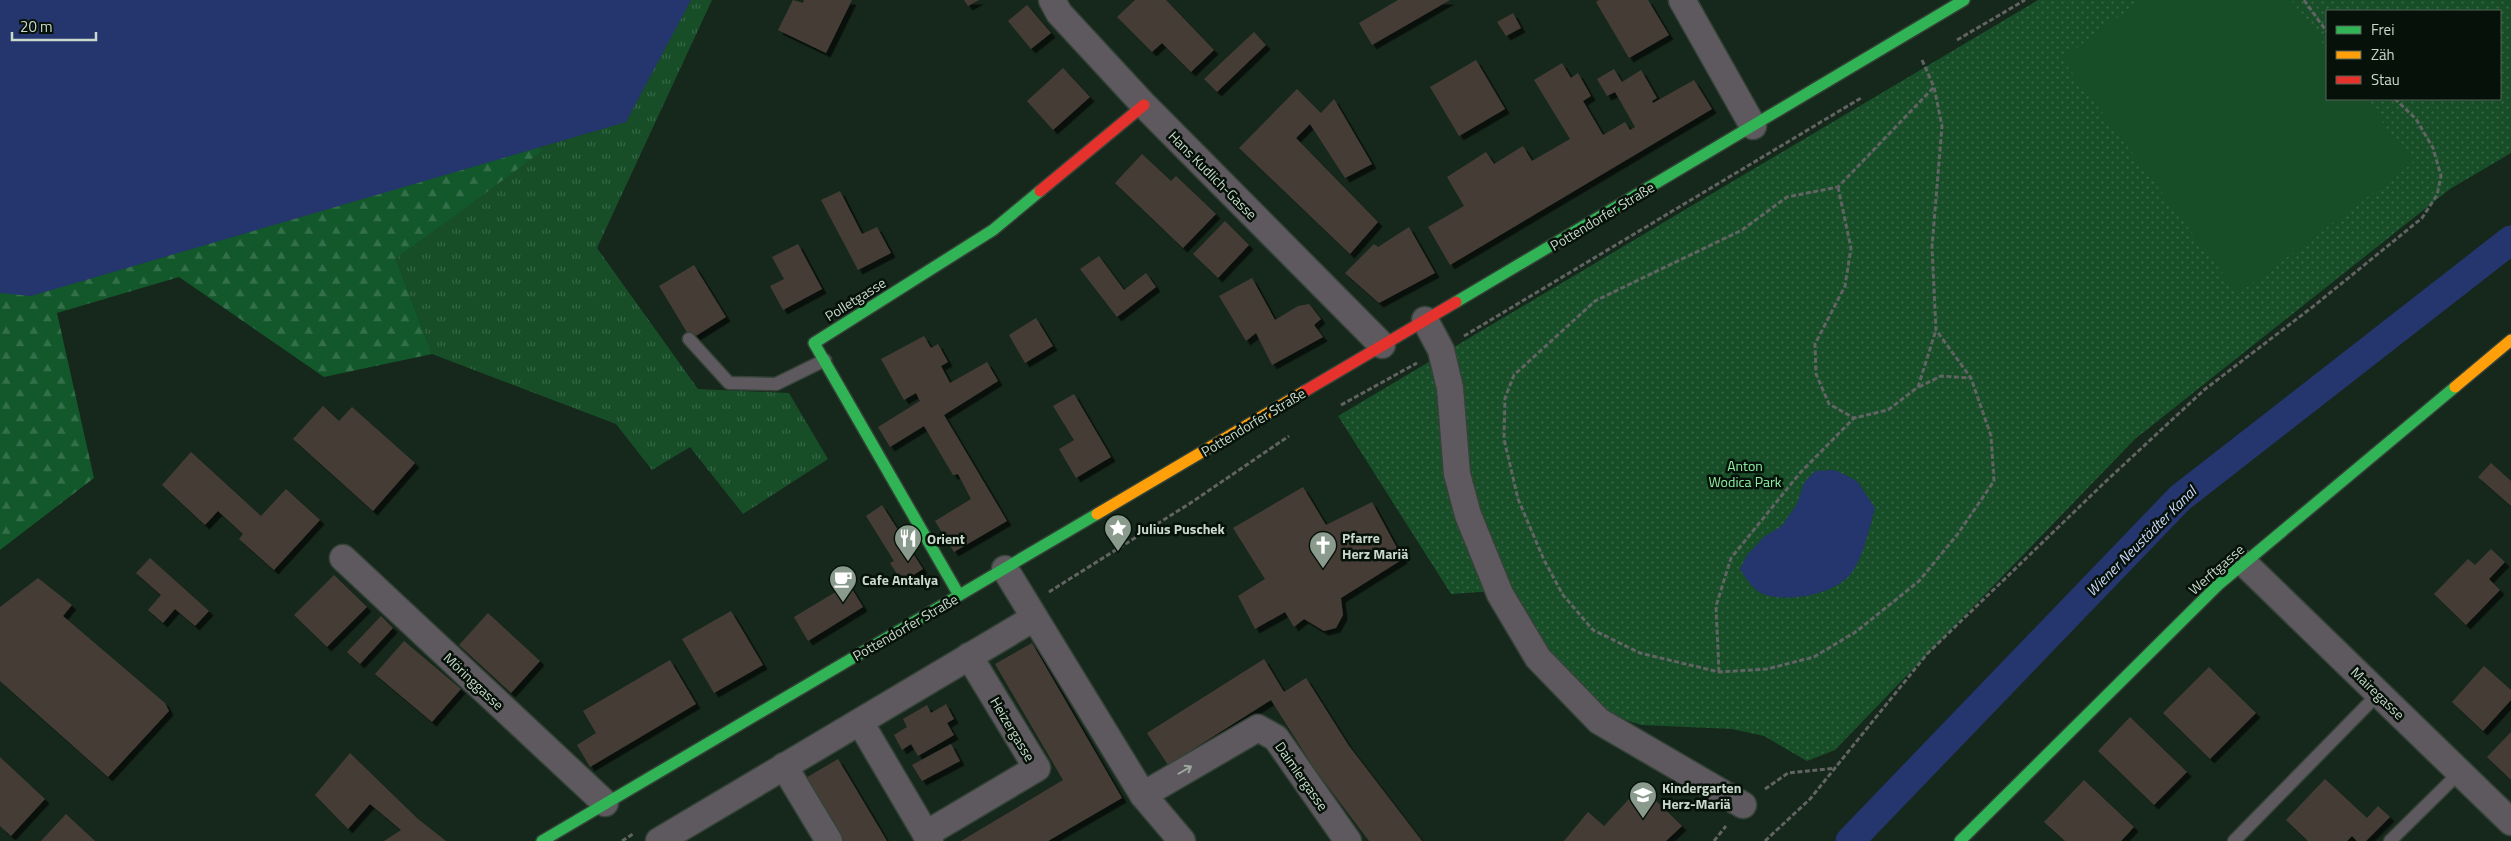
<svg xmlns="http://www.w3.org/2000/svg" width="2511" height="841" viewBox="0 0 2511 841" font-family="'Titillium Web',sans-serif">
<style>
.grass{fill:url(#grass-tufts)}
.forest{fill:url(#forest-firs)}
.park{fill:url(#park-dots);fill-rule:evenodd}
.pitch{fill:#174e28}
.water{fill:#25356d}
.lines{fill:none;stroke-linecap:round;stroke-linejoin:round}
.canal{stroke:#25356d;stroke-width:29}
.building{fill:#453e36;filter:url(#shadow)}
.lane-casing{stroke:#344238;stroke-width:15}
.street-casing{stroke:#344238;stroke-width:29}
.fast-casing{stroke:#344238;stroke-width:14}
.slow-casing{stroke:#344238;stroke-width:14}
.jam-casing{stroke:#344238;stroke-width:14}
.path{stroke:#626363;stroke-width:3;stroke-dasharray:5 2.5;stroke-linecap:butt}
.lane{stroke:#5e595e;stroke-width:12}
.street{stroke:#5e595e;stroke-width:26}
.fast{stroke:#30b455;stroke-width:11}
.slow{stroke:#ff9f0a;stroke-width:11}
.jam{stroke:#e5322d;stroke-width:11}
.oneway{stroke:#9ea69f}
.labels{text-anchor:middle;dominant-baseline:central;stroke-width:5;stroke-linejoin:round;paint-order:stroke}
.street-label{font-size:14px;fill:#c9d9cb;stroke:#061209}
.park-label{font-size:14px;fill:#8ceea3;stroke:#061209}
.poi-label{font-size:14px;font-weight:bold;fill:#c9d9cb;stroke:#061209;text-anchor:start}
.water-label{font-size:15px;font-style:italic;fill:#c9d6fd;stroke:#061209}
</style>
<defs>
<pattern id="grass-tufts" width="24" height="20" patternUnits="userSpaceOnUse" patternTransform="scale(1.25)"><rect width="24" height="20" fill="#174e28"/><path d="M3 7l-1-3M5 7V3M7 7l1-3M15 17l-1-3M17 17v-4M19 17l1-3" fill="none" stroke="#376746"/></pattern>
<pattern id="forest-firs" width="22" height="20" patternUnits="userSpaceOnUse" patternTransform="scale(1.25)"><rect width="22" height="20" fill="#12582b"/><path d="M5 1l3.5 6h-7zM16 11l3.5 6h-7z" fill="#336f48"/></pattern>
<pattern id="park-dots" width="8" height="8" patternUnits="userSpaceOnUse" patternTransform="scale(1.25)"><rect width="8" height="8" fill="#174e28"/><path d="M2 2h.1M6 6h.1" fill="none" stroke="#376746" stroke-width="1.8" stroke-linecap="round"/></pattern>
<filter id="shadow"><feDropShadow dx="4.5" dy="4.5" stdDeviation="0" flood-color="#0009"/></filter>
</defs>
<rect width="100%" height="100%" fill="#16271b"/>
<polygon class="grass" points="24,0 712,0 597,248 698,389 789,393 828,459 743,514 690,447 652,470 616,424 432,354 396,259 541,151"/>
<polygon class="forest" points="0,0 492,115 542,151 396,259 432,354 324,377 179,277 57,313 94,478 0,550"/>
<path class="park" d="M 2038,0 L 2511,0 L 2511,153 L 2450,189 L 2135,439 L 1835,750 L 1807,761 L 1764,736 L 1732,729 L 1641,725 L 1602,712 L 1545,653 L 1508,590 L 1451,594 L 1338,416 ZM 2327,11 L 2500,11 L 2500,99 L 2327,99 Z"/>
<polygon class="pitch" points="2141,0 2291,0 2327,49 2327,99 2365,99 2413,163 2238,294 2062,59"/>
<g class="water">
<polygon points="0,0 691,0 626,122 31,296 0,293"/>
<path d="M 1835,470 L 1857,481 L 1875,508 C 1870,527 1862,562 1849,576 C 1831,595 1787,603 1763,594 C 1754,591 1745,577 1740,569 L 1747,555 L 1765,536 L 1782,526 L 1797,504 L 1804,483 L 1815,471 Z"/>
</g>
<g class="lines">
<polyline class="canal" points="1850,841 2180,498 2511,240"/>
</g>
<g class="building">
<polygon points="793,0 803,3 804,0 852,0 826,53 778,30"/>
<polygon points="964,0 979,0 968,6"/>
<polygon points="1135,0 1166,0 1214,50 1191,72 1162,43 1152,52 1117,17"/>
<polygon points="1398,0 1450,0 1372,45 1359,23"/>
<polygon points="1599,0 1648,0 1669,35 1629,58 1596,2"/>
<polygon points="1027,5 1051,33 1031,49 1008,21"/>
<polygon points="1513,13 1521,28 1506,36 1497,22"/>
<polygon points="1254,32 1266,45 1217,92 1204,79"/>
<polygon points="1476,60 1505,109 1459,136 1430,87"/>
<polygon points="1562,63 1571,78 1578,73 1591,96 1583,101 1603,135 1625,122 1630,130 1635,127 1615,92 1607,96 1597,79 1614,69 1622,82 1641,70 1657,98 1652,101 1653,103 1694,80 1712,109 1450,265 1428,227 1464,206 1447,177 1486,152 1494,164 1523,146 1532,161 1570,139 1534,80"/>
<polygon points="1063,68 1090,97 1053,130 1027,101"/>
<polygon points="1297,89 1321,113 1334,99 1372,164 1345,178 1310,124 1296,138 1378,222 1350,254 1239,148"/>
<polygon points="1142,154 1171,181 1176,176 1216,214 1183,248 1115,183"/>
<polygon points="840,191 862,234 877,227 891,253 858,270 821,200"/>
<polygon points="1225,221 1249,245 1218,278 1193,254"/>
<polygon points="1409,227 1435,273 1379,303 1345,273 1374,244 1378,247"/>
<polygon points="798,244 822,289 783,310 770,286 784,279 772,257"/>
<polygon points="1099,256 1124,290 1146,273 1156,287 1117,317 1080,269"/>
<polygon points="694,265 726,317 691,339 659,286"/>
<polygon points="1252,278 1275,320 1298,306 1309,304 1321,319 1314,325 1323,337 1272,365 1256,333 1246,341 1219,296"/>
<polygon points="1036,318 1053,346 1025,363 1009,335"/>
<polygon points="924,336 931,348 938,344 948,362 941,366 950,383 987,362 998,381 944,415 1007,521 954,552 935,521 971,499 958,474 953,475 924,426 890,447 878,427 920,401 916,393 904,400 881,359"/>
<polygon points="1074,394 1111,457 1076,478 1059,449 1074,440 1053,406"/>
<polygon points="323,406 339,421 352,407 415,463 373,511 293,439"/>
<polygon points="191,452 261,516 286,489 320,520 274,570 239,539 243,534 218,511 205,525 162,485"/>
<polygon points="2491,463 2511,481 2511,506 2478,477"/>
<polygon points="1303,487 1326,525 1372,502 1403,559 1341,598 1343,615 1336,628 1324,631 1304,619 1294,627 1285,612 1255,629 1238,596 1265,579 1233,528"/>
<polygon points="882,505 923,569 902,582 890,563 894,561 866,516"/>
<polygon points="2491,549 2505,562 2489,579 2500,590 2466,625 2434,594 2468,559 2475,565"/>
<polygon points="150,558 209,611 195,626 175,609 163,623 148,610 161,595 136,573"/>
<polygon points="334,575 367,607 327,647 294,615"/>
<polygon points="38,578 72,605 63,616 165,703 169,711 108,777 0,681 0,607"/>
<polygon points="849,584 863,607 808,641 794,617"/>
<polygon points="731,611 763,665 714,693 682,639"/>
<polygon points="488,613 540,661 511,693 459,645"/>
<polygon points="381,616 393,628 360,664 347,652"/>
<polygon points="404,641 461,689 432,722 375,674"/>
<polygon points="1032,643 1122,798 1048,841 961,841 1063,780 995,664"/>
<polygon points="1264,659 1284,692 1306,678 1349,746 1422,841 1369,841 1314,768 1271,700 1168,765 1147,733"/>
<polygon points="670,660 696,704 590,767 577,745 596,733 583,711"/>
<polygon points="2484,666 2511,690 2511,700 2483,731 2452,702"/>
<polygon points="2209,667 2256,713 2210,759 2163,713"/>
<polygon points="946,704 954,719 947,723 954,735 918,756 911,744 902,750 894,735 907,727 903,719 927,705 931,713"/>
<polygon points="2130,717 2187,772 2154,805 2098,751"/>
<polygon points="2511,732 2511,780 2487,757"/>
<polygon points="951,744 960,761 922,781 912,765"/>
<polygon points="350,753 418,819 446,841 384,841 401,830 370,804 348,829 315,795"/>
<polygon points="0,757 45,799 11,836 0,826"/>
<polygon points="838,759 887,841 841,841 804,779"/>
<polygon points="2325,779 2367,818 2378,806 2390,817 2366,841 2357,841 2352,836 2347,841 2308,841 2286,820"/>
<polygon points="2084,780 2134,827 2121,841 2065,841 2044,822"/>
<polygon points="1641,786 1682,826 1666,841 1564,841 1588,812 1604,826"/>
<polygon points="66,814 95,841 41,841"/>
</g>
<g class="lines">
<g class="lane-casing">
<g id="lane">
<polyline points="689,339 729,383 776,384 825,360"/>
<polyline points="2234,841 2379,693"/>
<polyline points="2390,841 2459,773"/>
</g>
</g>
<g class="street-casing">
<g id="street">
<polyline points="1052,0 1059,13 1144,105 1382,345"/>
<polyline points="1682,0 1753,126"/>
<polyline points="1425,320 1441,350 1450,388 1457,474 1468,515 1500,594 1538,658 1599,721 1743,805"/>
<polyline points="343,558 605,803"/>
<polyline points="2245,564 2511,822"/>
<polyline points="1005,569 1143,795 1182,841"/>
<polyline points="860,722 930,841"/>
<polyline points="784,766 829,841"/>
<polyline points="1143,795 1258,728 1276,738 1348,841"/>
<polyline points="926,834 1037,768 969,656"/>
<polyline points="659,841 1034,618"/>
</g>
</g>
<g class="fast-casing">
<g id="fast">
<polyline points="1456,302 1964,0"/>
<polyline points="959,595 814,343 993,230 1040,191"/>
<polyline points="542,841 1097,514"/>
<polyline points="1960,841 2218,585 2455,387"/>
</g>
</g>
<g class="slow-casing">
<g id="slow">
<polyline points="2455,387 2511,340"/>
<polyline points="1097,514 1305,391"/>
</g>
</g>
<g class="jam-casing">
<g id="jam">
<polyline points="1040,191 1144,105"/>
<polyline points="1305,391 1456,302"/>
</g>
</g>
<g class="path">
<polyline points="2304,0 2327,32"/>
<polyline points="1957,40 2025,0"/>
<polyline points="1922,60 1934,87 1942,126 1932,247 1936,330 1971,378 1991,436 1994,481 1957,535 1919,581 1857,631 1814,657 1767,669 1719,672 1640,653 1593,630 1563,595 1544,560 1518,499 1504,439 1505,398 1514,375 1595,301 1742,230 1787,197 1838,187 1934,87"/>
<polyline points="1838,187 1851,248 1845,286 1815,344 1816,374 1829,404 1854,418 1888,410 1918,387 1936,330"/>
<polyline points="1464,336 1861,98"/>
<polyline points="1919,387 1941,376 1970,378"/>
<polyline points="1341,405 1417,363"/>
<polyline points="1049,592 1192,502 1289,436"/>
<polyline points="1719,672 1716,606 1731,558 1800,473 1854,418"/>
<polyline points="1765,789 1788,773 1836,768"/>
<polyline points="622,841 633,834"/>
<polyline points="1714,841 1726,826"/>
<polyline points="1765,841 1810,799 1927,654 2104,483 2204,390 2315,305 2422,218 2437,195 2441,176 2433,148 2416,119 2395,99"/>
</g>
<use href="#lane" class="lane"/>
<use href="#street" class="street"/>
<use href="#fast" class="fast"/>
<use href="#slow" class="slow"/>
<use href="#jam" class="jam"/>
</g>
<defs><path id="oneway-shaft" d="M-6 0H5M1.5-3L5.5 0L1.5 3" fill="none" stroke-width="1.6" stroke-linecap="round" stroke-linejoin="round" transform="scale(1.25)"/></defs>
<use class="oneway" href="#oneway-shaft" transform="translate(1185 770) rotate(-30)"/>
<defs>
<g id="sight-pin" transform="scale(1.4375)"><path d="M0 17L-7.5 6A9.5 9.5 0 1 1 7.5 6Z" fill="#8a9b8d" stroke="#061209"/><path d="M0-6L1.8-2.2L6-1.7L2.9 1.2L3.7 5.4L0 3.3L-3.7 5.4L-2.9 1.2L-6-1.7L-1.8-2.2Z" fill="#fff"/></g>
<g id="restaurant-pin" transform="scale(1.4375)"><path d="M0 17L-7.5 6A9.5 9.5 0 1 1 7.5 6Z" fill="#8a9b8d" stroke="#061209"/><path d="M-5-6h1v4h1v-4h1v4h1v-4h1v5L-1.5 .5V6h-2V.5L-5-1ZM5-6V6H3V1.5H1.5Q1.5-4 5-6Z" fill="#fff"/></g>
<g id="church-pin" transform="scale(1.4375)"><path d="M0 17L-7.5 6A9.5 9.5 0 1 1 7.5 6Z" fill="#8a9b8d" stroke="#061209"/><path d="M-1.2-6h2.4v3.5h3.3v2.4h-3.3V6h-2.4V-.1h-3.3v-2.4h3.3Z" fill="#fff"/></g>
<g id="cafe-pin" transform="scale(1.4375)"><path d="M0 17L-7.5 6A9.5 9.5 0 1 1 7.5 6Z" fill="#8a9b8d" stroke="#061209"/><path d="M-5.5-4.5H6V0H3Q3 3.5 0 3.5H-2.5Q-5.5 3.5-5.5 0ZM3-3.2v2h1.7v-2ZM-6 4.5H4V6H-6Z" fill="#fff"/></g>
<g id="school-pin" transform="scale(1.4375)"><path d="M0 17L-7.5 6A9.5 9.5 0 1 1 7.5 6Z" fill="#8a9b8d" stroke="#061209"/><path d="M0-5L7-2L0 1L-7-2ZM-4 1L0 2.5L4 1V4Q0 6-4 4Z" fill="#fff"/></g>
</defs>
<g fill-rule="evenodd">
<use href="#sight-pin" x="1118" y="528"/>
<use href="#restaurant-pin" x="908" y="538"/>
<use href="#church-pin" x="1323" y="545"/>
<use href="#cafe-pin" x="843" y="579"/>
<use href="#school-pin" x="1643" y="795"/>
</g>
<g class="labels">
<g class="street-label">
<text transform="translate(1213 175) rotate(45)">Hans Kudlich-Gasse</text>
<text transform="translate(1602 216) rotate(-31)">Pottendorfer Straße</text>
<text transform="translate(855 299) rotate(-32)">Polletgasse</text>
<text transform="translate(1253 422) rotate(-31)">Pottendorfer Straße</text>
<text transform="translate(2216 569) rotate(-41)">Werftgasse</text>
<text transform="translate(905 627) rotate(-30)">Pottendorfer Straße</text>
<text transform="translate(474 681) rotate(43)">Möringgasse</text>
<text transform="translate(2378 693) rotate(44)">Mairegasse</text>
<text transform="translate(1013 729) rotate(59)">Heizergasse</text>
<text transform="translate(1302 776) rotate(55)">Daimlergasse</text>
</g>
<g class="park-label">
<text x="1745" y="465">Anton<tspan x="1745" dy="16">Wodica Park</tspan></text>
</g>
<g class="poi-label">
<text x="1137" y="528">Julius Puschek</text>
<text x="1342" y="537">Pfarre<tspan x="1342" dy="16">Herz Mariä</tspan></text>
<text x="927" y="538">Orient</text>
<text x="862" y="579">Cafe Antalya</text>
<text x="1662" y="787">Kindergarten<tspan x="1662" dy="16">Herz-Mariä</tspan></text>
</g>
<g class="water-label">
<text transform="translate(2141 541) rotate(-45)">Wiener Neustädter Kanal</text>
</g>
</g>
<rect x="2326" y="10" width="175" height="90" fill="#061209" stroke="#546257"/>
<rect x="2336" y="26" width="25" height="8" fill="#30b455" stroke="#546257"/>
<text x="2371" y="35" font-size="15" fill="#c9d9cb">Frei</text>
<rect x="2336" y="51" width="25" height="8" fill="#ff9f0a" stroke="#546257"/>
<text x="2371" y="60" font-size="15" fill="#c9d9cb">Zäh</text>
<rect x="2336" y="76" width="25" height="8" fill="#e5322d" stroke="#546257"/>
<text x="2371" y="85" font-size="15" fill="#c9d9cb">Stau</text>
<path d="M12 32v8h84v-8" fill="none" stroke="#c9d9cb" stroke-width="2.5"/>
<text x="20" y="32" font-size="15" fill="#c9d9cb" stroke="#061209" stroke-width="4" paint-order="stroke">20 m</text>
</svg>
